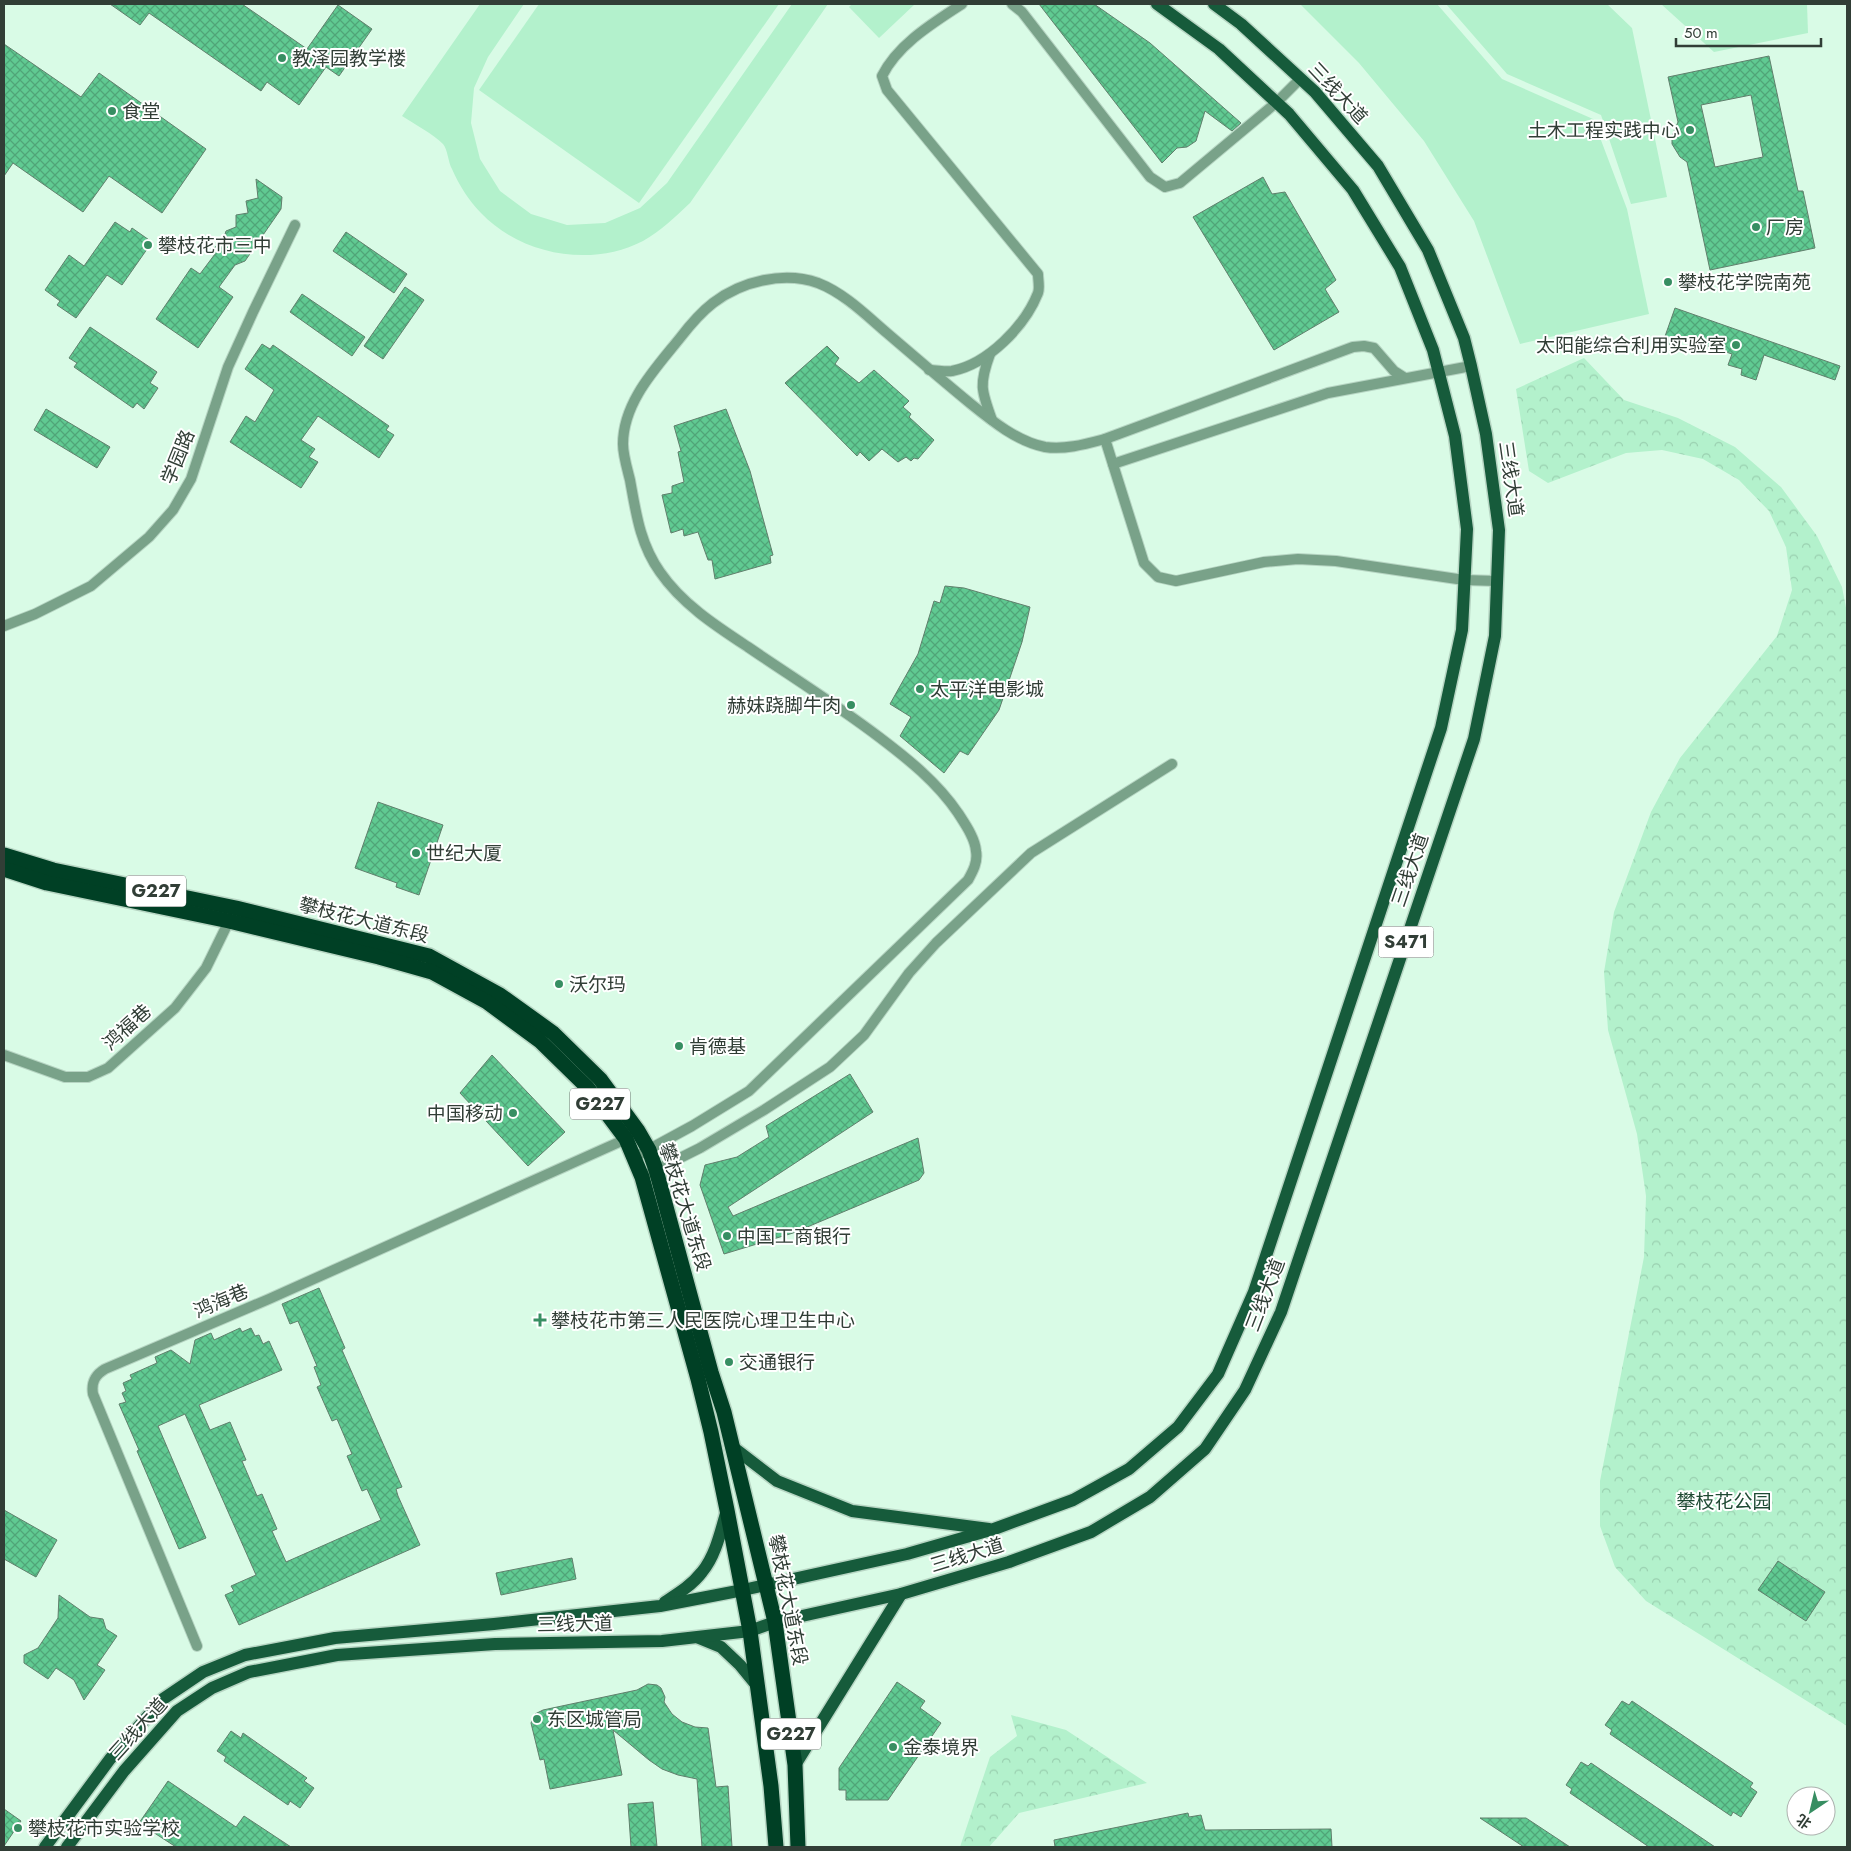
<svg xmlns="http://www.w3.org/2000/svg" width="1851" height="1851" viewBox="0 0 1851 1851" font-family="Jost,'Noto Sans SC',sans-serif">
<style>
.green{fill:#b3f1cc}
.forest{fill:url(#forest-crowns)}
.building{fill:url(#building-cross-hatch);stroke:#607f6c;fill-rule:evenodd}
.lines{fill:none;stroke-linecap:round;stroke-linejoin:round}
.street-casing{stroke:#b7d5c3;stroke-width:12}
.primary-casing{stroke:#b7d5c3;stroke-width:15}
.highway-casing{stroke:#b7d5c3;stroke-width:18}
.street{stroke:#79a289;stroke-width:10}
.primary{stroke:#165b3b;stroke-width:12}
.highway{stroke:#004025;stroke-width:15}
.poi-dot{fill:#378e62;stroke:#fff;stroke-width:2}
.labels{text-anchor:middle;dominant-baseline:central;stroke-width:4;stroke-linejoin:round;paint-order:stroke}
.shield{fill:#fff;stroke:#6f7872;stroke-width:1}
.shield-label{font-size:18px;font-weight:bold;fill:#313e36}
.poi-label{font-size:19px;fill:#313e36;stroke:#fff;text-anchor:start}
.street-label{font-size:19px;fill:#313e36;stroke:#fff}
.park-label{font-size:19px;fill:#1e4a33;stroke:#fff}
</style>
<defs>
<pattern id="forest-crowns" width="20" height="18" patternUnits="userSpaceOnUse" patternTransform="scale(1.25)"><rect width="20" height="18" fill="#b3f1cc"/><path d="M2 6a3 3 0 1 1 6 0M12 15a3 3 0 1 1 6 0" fill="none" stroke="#9ad0b0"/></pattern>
<pattern id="building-cross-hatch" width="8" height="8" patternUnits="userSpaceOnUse" patternTransform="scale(1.25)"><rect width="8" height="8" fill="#60ca92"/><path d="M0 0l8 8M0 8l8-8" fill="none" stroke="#50a578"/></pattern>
</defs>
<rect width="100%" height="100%" fill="#d9fbe6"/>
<g class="green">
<path d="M 480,4 L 524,4 L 488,57 L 474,88 L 471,123 L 480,159 L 500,191 L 531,214 L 567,225 L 605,223 L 640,208 L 667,183 L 792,4 L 828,4 L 690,203 C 675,217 661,231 643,241 C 591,268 521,255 481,213 C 469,201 459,185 452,169 C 448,162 448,150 443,144 C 433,134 414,124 402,116 Z"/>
<polygon points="539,4 779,4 639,203 479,90"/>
<polygon points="852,4 915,4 879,38 849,7"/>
<polygon points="1300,4 1437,4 1502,79 1593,119 1627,209 1649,314 1520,344 1474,221 1424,141 1359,63"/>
<polygon points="1446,4 1607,4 1632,28 1667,197 1631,204 1601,115 1507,74"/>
<polygon points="1661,4 1807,4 1808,33 1714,52"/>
</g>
<g class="forest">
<polygon points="1584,358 1624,400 1678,418 1735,447 1781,487 1817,536 1842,587 1847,613 1847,1726 1646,1601 1615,1567 1600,1526 1600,1481 1644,1257 1646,1196 1637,1134 1608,1030 1604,972 1614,912 1651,812 1680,758 1777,636 1792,590 1786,547 1769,511 1739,480 1703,459 1662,450 1626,453 1548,483 1529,471 1516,389"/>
<polygon points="1011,1715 1066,1730 1147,1783 1019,1813 989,1847 960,1847 990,1757 1017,1736"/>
</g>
<g class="building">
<polygon points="110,4 242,4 307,49 338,5 372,29 339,76 326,67 299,105 267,82 261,91 149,13 140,25"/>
<polygon points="1039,4 1094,4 1150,43 1241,123 1232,131 1205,111 1196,141 1187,147 1177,148 1162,163"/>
<polygon points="4,44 81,97 99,73 206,149 162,213 109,176 83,212 13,163 4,176"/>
<path d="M 1769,56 L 1798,191 L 1803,191 L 1815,248 L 1710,270 L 1687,162 L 1680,157 L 1672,144 L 1672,136 L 1678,122 L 1668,77 ZM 1751,95 L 1763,157 L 1715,167 L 1701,105 Z"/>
<polygon points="1263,177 1272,194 1285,192 1336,280 1325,289 1339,312 1274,350 1193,217"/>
<polygon points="256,179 282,197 281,209 245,261 235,265 219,287 233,297 198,348 156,319 191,268 200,274 215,254 214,248 223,240 226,231 236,227 236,215 248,213 246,201 258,198"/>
<polygon points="115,222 130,232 132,228 152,242 122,285 107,275 76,318 57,305 60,301 45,290 69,255 84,266"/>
<polygon points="346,232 407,274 394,293 333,251"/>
<polygon points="405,287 424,300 383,359 364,346"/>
<polygon points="302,294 365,337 352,356 290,312"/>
<polygon points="1675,308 1840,366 1835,380 1764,355 1756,380 1741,375 1742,369 1728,365 1732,354 1681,337 1678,347 1663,342"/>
<polygon points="90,327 157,372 150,383 158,388 144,409 137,403 133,408 74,367 77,363 69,358"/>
<polygon points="262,344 270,349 273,345 389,426 386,430 394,435 379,458 318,416 301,440 315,449 309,457 318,462 301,488 230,442 246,416 255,422 274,390 245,369"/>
<polygon points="827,346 839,358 835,364 859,383 874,370 909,401 903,407 911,414 909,417 934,440 918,459 914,458 911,461 906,457 898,462 882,449 869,461 860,452 857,456 785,383"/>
<polygon points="46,409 110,447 97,468 34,430"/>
<polygon points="726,409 750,471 773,555 770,556 771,563 715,579 712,560 708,560 698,532 684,536 683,529 671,533 662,495 672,493 672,486 684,482 678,452 681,451 674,426"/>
<polygon points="945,586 964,588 1030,607 1022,642 999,710 968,755 960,751 944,773 900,736 911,717 890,704 918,654 934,601 940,603"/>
<polygon points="378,802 443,825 419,895 396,887 397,883 355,868"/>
<polygon points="492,1055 565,1132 528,1166 460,1093"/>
<polygon points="850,1074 873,1112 728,1207 733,1216 918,1138 924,1173 919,1180 793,1233 724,1254 700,1185 705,1165 737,1157 769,1137 766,1126"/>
<polygon points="319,1288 345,1348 342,1350 402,1487 396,1489 398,1496 420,1545 239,1625 225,1595 234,1591 231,1586 256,1575 185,1414 158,1426 206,1538 179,1549 137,1451 139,1450 119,1404 126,1402 122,1393 126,1391 123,1383 132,1379 130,1375 157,1363 155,1357 171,1350 190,1364 195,1340 211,1333 214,1340 240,1328 242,1332 251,1328 255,1336 259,1335 263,1344 269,1341 282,1370 199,1405 210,1430 230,1422 246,1460 242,1461 257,1496 262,1494 277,1529 272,1531 286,1562 381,1520 367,1489 362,1491 347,1456 352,1454 337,1419 332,1421 317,1387 321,1385 314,1367 317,1366 298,1321 290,1324 282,1304"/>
<polygon points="4,1510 57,1540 36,1577 4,1559"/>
<polygon points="572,1558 576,1579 501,1595 496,1573"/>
<polygon points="1778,1561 1825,1592 1806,1621 1758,1590"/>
<polygon points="59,1595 90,1617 103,1619 106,1629 117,1636 97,1665 105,1670 84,1700 74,1680 56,1668 48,1679 24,1663 24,1655 38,1648 58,1618"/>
<polygon points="897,1682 925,1701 920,1708 941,1723 888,1800 846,1800 846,1790 839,1790 839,1768"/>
<polygon points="648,1684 657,1685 661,1688 665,1697 664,1702 672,1714 682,1722 695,1727 708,1728 716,1787 728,1786 732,1847 702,1847 697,1779 678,1775 662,1769 649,1760 613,1730 622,1775 550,1789 544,1759 540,1760 531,1723 535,1714 543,1710 637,1690"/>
<polygon points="1622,1701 1629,1705 1632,1701 1753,1783 1750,1787 1757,1792 1741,1817 1733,1812 1731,1816 1610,1734 1612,1730 1605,1725"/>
<polygon points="231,1731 241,1738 243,1733 307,1778 304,1781 314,1788 300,1808 290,1801 288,1805 224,1761 226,1757 217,1751"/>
<polygon points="1581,1762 1588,1766 1591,1763 1715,1847 1649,1847 1570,1793 1572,1789 1566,1785"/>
<polygon points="168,1781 236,1827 244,1816 291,1847 176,1847 139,1823"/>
<polygon points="653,1802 657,1847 631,1847 628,1804"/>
<polygon points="4,1809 21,1821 4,1846"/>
<polygon points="1188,1813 1189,1817 1201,1815 1205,1830 1331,1829 1332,1847 1055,1847 1054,1840"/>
<polygon points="1480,1818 1526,1818 1570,1847 1524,1847"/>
</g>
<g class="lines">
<g class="street-casing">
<g id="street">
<polyline points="1012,4 1022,12 1150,177 1165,187 1180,183 1277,102 1300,79"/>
<path d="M 990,354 C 979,384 981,390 992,420"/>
<path d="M 929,370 C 937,370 945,372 952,371 C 988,364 1025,326 1038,293 C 1040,288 1038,280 1038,274 L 887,90 L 882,76 C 898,44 933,23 962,4"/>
<polyline points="1105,439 1144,563 1158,577 1176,581 1264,562 1298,559 1336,561 1464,580 1497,581"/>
<polyline points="1113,464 1328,393 1471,366"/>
<polyline points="4,626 35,614 91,586 149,537 173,510 191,479 228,367 253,312 295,225"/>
<polyline points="4,1055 65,1077 88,1077 108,1068 175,1008 206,968 229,921"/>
<path d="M 635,1157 L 692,1126 L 749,1091 L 968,880 C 973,871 978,862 976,851 C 975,838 965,824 958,813 C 937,782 908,759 879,737 C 837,705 792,677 748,647 C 716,626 682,604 660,572 C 640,544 636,513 630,480 C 627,468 623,455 623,444 C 623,402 656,368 680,338 C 690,325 700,313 713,303 C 742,281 784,271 818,283 C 844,293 866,315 887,333 C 915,357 943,381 971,404 C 992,421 1018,442 1045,447 C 1065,450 1086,444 1105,439 L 1353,347 L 1364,346 L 1374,348 L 1394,371 L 1405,378"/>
<polyline points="642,1177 700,1148 764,1110 830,1067 864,1035 909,973 936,943 1031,853 1172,764"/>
<path d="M 197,1646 L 93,1394 C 91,1382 95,1375 105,1369 L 269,1299 L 626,1139"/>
</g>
</g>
<g class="primary-casing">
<g id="primary">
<polyline points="734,1448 777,1481 852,1511 989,1529"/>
<path d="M 665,1602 C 679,1593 692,1585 702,1572 C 716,1555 721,1530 727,1510"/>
<polyline points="699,1638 721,1647 740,1665 758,1687"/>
<polyline points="795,1765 901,1594"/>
<polyline points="45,1847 110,1759 163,1699 203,1672 245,1655 335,1638 494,1624 660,1606 743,1590 907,1554 994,1529 1073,1500 1129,1469 1178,1427 1218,1374 1254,1292 1441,728 1462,630 1467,529 1455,436 1433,350 1400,267 1353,190 1289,114 1219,49 1157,4"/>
<polyline points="67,1847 124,1771 177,1711 212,1688 249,1672 337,1655 495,1644 662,1641 750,1631 775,1622 901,1594 1009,1562 1091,1532 1150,1497 1205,1449 1245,1390 1281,1312 1474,739 1495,636 1499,530 1486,434 1471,366 1464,338 1428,250 1378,166 1315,92 1241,24 1214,4"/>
</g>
</g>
<g class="highway-casing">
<g id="highway">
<polyline points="4,855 53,870 236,908 429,956 500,995 553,1033 600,1079 638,1131 649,1150 656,1170 711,1372 724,1412 775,1622 795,1765 798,1847"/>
<polyline points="4,869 47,883 229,921 379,957 432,972 487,1002 540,1041 587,1087 626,1139 642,1177 698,1379 711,1432 727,1510 750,1631 771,1786 776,1847"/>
</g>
</g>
<use href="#street" class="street"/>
<use href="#primary" class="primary"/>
<use href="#highway" class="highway"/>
</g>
<g class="poi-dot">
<circle cx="282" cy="58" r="5"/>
<circle cx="112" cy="111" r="5"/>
<circle cx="1690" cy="130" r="5"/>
<circle cx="1756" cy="227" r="5"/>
<circle cx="148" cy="245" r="5"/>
<circle cx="1668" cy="282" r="5"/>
<circle cx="1736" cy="345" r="5"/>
<circle cx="920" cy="689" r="5"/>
<circle cx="851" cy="705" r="5"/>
<circle cx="416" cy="853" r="5"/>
<circle cx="559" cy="984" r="5"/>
<circle cx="679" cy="1046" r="5"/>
<circle cx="513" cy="1113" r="5"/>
<circle cx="727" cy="1236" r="5"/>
<path d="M537.5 1312.5h5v5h5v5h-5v5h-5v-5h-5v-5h5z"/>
<circle cx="729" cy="1362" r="5"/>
<circle cx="537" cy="1719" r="5"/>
<circle cx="893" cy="1747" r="5"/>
<circle cx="18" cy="1828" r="5"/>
</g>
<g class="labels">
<g class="shield">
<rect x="126" y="875.5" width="60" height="31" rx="4"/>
<rect x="1378.5" y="926.5" width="55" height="31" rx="4"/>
<rect x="570" y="1088.5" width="60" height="31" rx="4"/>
<rect x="761" y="1718.5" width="60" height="31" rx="4"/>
</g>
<g class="shield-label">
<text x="156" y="891">G227</text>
<text x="1406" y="942">S471</text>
<text x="600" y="1104">G227</text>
<text x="791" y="1734">G227</text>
</g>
<g class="poi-label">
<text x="292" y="58">教泽园教学楼</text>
<text x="122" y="111">食堂</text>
<text x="1680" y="130" text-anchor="end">土木工程实践中心</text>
<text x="1766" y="227">厂房</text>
<text x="158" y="245">攀枝花市三中</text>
<text x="1678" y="282">攀枝花学院南苑</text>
<text x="1726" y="345" text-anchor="end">太阳能综合利用实验室</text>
<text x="930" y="689">太平洋电影城</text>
<text x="841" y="705" text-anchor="end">赫妹跷脚牛肉</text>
<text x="426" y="853">世纪大厦</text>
<text x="569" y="984">沃尔玛</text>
<text x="689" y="1046">肯德基</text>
<text x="503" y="1113" text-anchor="end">中国移动</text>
<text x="737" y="1236">中国工商银行</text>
<text x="551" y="1320">攀枝花市第三人民医院心理卫生中心</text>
<text x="739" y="1362">交通银行</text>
<text x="547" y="1719">东区城管局</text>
<text x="903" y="1747">金泰境界</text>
<text x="28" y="1828">攀枝花市实验学校</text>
</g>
<g class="street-label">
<text transform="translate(1338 93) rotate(47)">三线大道</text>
<text transform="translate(178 457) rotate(-68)">学园路</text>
<text transform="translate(1511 479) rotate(82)">三线大道</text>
<text transform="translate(1410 870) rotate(-71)">三线大道</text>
<text transform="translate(364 920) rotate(14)">攀枝花大道东段</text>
<text transform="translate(127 1027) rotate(-42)">鸿福巷</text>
<text transform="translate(685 1207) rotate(73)">攀枝花大道东段</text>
<text transform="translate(1265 1295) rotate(-69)">三线大道</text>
<text transform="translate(221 1301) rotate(-23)">鸿海巷</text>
<text transform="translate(967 1555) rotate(-17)">三线大道</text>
<text transform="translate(788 1600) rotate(79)">攀枝花大道东段</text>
<text transform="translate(575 1624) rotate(-1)">三线大道</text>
<text transform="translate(138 1729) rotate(-48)">三线大道</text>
</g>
<g class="park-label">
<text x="1724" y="1501">攀枝花公园</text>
</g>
</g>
<rect width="1851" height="1851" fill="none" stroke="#313e36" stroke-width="10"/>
<g transform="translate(1811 1811) rotate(215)"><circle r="24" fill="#ffffff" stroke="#adb2af"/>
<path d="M0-4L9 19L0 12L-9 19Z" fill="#378e62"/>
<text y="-8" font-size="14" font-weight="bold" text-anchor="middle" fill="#313e36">北</text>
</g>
<path d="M1676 38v8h145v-8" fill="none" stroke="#313e36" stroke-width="2.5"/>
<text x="1684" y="38" font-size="15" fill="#313e36" stroke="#ffffff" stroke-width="4" paint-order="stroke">50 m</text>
</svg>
